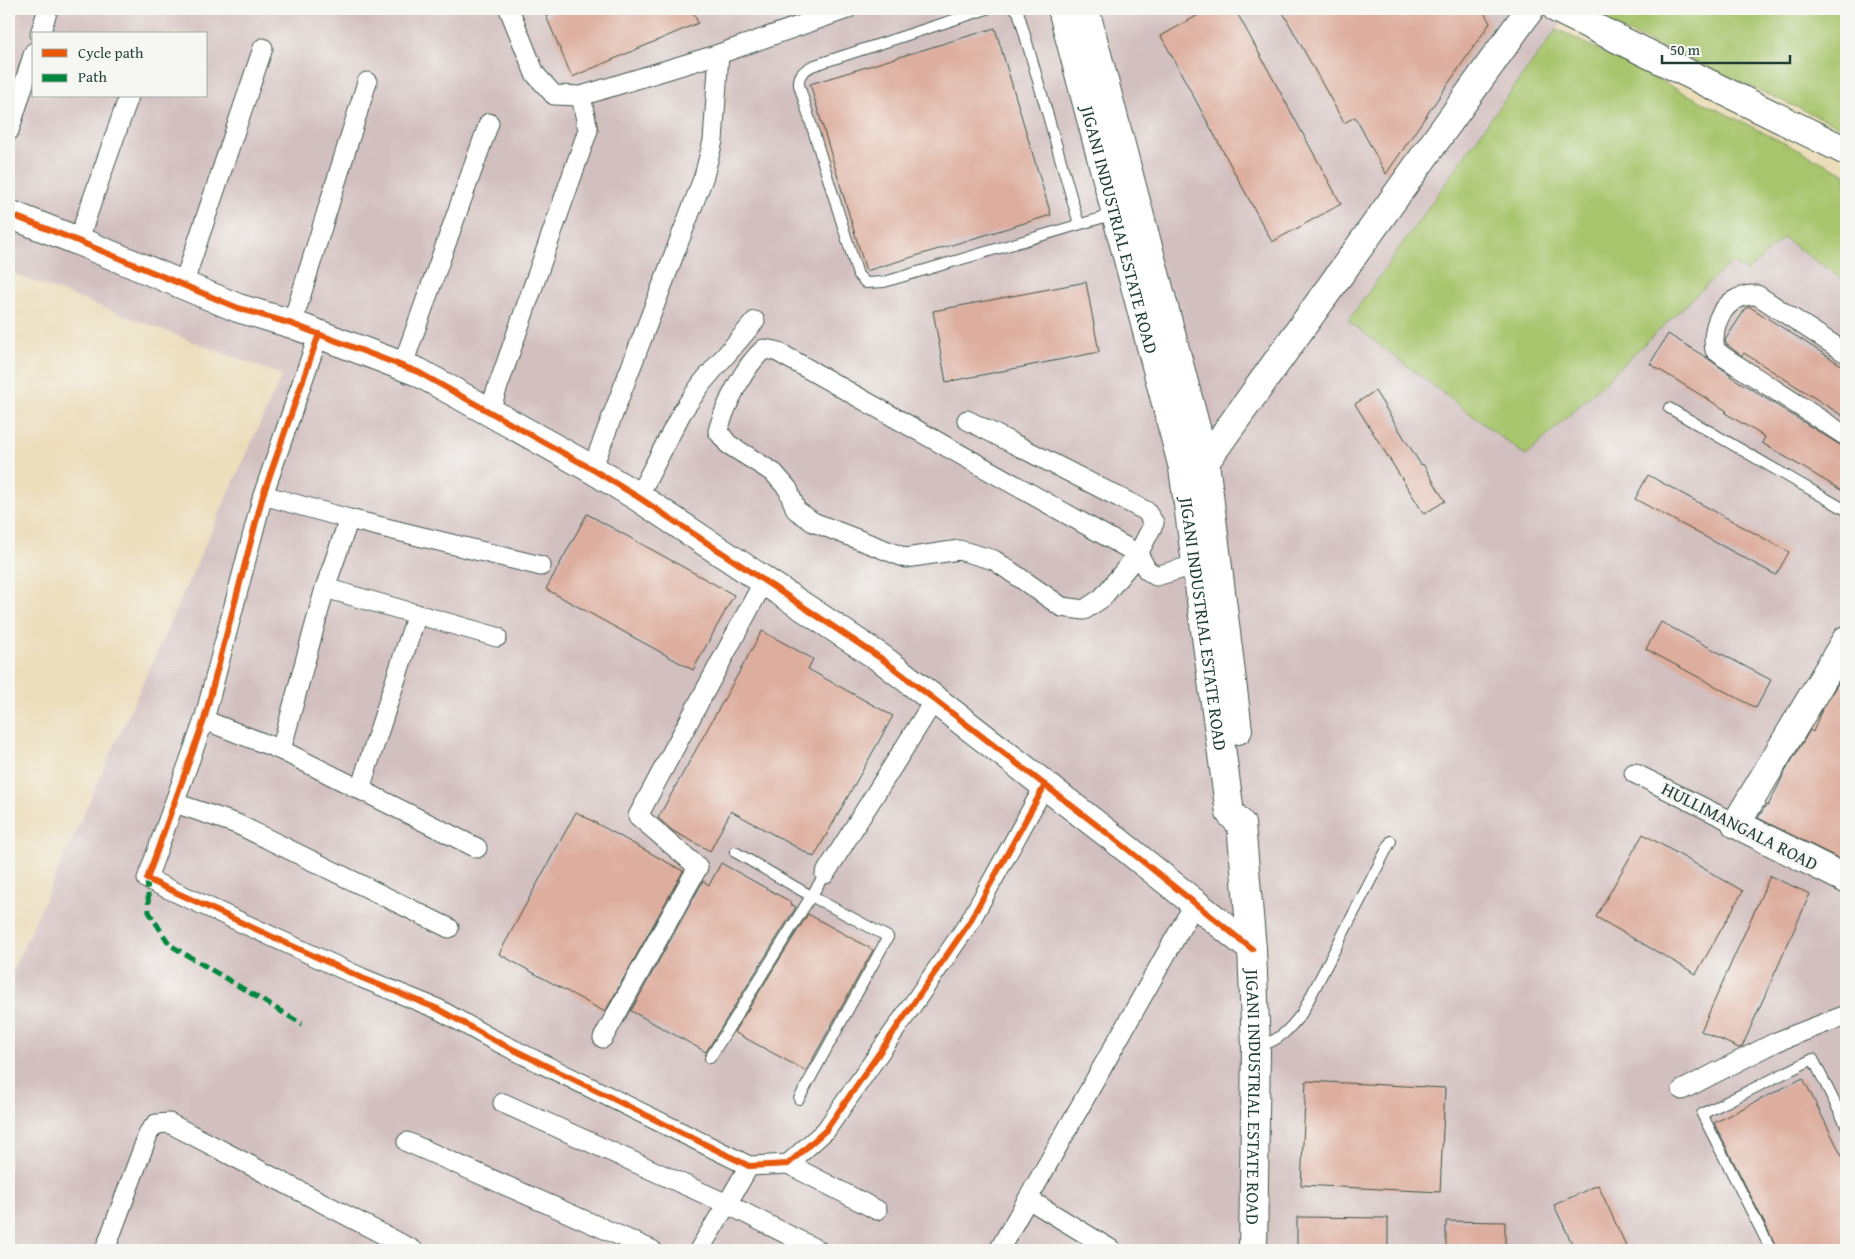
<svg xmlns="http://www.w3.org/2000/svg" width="1855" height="1259" viewBox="0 0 1855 1259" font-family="'Gentium Book Plus',serif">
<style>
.industrial{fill:#d2bfbf;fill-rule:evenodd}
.green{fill:#a7c56c;stroke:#638150}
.building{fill:#ddad9e}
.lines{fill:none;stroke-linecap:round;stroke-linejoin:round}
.lane-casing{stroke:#3e5548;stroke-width:12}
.street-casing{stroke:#3e5548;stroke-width:21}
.secondary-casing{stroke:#3e5548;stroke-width:30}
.lane{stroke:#fff;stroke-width:10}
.street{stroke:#fff;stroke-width:19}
.secondary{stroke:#fff;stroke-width:28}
.quiet{stroke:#00873e;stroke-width:5;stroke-dasharray:10 5;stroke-linecap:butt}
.cycleway-casing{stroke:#f6f6f2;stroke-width:9}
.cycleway{stroke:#e8590c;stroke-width:6}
.labels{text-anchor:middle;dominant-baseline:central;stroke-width:5;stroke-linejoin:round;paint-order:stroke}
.street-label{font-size:18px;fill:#1f3d34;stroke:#f6f6f2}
</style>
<rect width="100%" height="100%" fill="#f6f6f2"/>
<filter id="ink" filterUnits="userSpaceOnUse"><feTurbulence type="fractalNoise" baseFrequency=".02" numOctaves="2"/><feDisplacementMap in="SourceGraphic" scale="10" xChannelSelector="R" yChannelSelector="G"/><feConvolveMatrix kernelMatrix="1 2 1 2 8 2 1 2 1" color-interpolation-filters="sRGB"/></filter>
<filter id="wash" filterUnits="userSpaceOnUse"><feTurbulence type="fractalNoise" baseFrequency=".0096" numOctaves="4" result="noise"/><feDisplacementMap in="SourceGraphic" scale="20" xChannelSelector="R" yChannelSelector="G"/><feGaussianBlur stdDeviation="1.12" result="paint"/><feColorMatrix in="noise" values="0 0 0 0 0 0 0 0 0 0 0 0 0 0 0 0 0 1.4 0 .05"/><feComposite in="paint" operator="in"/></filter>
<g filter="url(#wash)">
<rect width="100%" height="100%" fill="#ecddba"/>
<path class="industrial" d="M 9,9 L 1572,9 L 1492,118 L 1783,238 L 1846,282 L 1846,1250 L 9,1250 L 9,979 L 282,375 L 9,272 ZM 34,34 L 206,34 L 206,96 L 34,96 Z"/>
<g class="green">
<polygon points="1595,9 1846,9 1846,129 1602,21"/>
<polygon points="1557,29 1846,174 1846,282 1783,238 1747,272 1731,262 1526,456 1348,321 1492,117"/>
</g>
<g id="blocks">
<g class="building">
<polygon points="562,9 692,9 698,23 572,77 546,16"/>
<polygon points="1209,9 1235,9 1341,204 1272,242 1161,36"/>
<polygon points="1281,9 1482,9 1490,23 1386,174 1355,117 1344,123"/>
<polygon points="995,28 1051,215 866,271 810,84"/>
<polygon points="1086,282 1099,352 946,382 933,311"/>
<polygon points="1750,307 1846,368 1846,418 1744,353 1742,356 1726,344 1725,340 1746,308"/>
<polygon points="1668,334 1707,358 1731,375 1730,376 1840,445 1846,447 1846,493 1762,443 1765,437 1725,413 1727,411 1650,364"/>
<polygon points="1375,391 1421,465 1423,464 1445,501 1424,514 1355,404"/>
<polygon points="1648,475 1789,552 1776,575 1635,499"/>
<polygon points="587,514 734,595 693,670 546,589"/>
<polygon points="1661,622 1771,680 1756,708 1646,649"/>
<polygon points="762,631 813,659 808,669 893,716 814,857 731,811 710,851 673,831 658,818"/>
<polygon points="1838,683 1846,687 1846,862 1758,818 1766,805 1768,806 1786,770 1810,730 1813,732 1820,714"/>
<polygon points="576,812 683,871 605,1012 499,954"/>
<polygon points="1643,834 1743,891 1696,974 1596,917"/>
<polygon points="721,863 791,902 790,904 796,907 706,1052 631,1011 703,881 709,885"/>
<polygon points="1770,876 1810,894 1742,1047 1739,1048 1701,1031"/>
<polygon points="808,914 873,950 806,1071 734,1032"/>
<polygon points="1803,1078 1846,1164 1846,1250 1778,1250 1714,1123"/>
<polygon points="1306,1081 1445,1088 1440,1192 1301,1185"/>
<polygon points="1598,1185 1628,1250 1575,1250 1554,1205"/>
<polygon points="1297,1217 1388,1218 1388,1250 1297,1250"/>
<polygon points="1446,1221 1505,1222 1505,1250 1446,1250"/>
</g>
</g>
</g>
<g filter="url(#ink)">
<use href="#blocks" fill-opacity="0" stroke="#3e5548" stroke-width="1"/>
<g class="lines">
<g class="lane-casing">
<g id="lane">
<path d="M 987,9 L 812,66 C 804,71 798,74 799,85 L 858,275 L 866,283 L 884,282 L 1115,214"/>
<polyline points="1015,9 1018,11 1079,224"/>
<polyline points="1669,408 1846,510"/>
<polyline points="735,852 811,896 888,937 799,1099"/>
<path d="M 1257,1047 C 1279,1041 1289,1030 1302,1013 L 1391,841"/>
<polyline points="710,1058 825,874"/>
<polyline points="1771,1250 1702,1114 1813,1059 1846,1125"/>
</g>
</g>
<g class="street-casing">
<g id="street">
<polyline points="509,9 535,74 554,95 581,96 719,54 847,9"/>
<polyline points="40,34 48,9"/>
<polyline points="9,131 34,52"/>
<polyline points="78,241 129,96"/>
<polyline points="183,285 263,48"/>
<polyline points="292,324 367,82"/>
<polyline points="319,334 263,495 204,720 147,879 362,978 438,1009 490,1038 749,1166 788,1164 826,1130 969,923 1045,785"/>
<path d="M 1846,353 L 1757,295 C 1726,293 1710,323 1715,350 L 1724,357 L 1846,436"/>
<polyline points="402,367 489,123"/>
<polyline points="489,412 588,130 581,96"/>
<path d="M 967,420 L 1146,511 L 1154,523 L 1138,554 L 776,351 L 764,349 C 744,366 725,406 718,431 L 728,444 L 774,473 L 788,489 L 796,510 L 813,522 L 906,558 L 959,550 L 994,560 L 1062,607 L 1084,610 L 1102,598 L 1138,554 L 1147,570 L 1156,576 L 1195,565"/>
<polyline points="592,469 704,176 713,141 719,54"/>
<polyline points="263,495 349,519 541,566"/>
<polyline points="638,497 682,412 702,383 755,321"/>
<polyline points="325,588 497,637"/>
<polyline points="204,720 281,750 477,848"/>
<polyline points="281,750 325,588 349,519"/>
<polyline points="1634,773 1736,824"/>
<polyline points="360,789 417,614"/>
<polyline points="175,803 237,824 449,928"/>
<polyline points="825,874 935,699"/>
<polyline points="603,1038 698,867 638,816 764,581"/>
<polyline points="1682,1090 1776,1042 1846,1015"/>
<polyline points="503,1103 727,1204 749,1166"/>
<polyline points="407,1142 652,1250"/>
<polyline points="788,1164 877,1210"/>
<polyline points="1028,1199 1112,1250"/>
<polyline points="105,1250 149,1132 156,1124 169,1123 413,1250"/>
<polyline points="699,1250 727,1204 818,1250"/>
<polyline points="999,1250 1195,903"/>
</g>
</g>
<g class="secondary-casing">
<g id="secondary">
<path id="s1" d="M 1062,9 L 1183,468 L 1230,813 L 1241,824 L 1252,949 L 1256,1047 L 1253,1250"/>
<polyline points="1085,9 1205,462 1238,730"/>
<polyline points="1557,9 1846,151"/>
<polyline points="9,214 78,241 238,308 292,324 418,372 592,469 638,497 882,659 1116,840 1252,949"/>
<polyline points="1194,465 1205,462 1530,9"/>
<polyline points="1846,640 1736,824 1846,879"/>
</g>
</g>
<use href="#lane" class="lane"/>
<use href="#street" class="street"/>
<use href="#secondary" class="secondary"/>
<polyline class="quiet" points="147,879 149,912 170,945 302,1024"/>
<g class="cycleway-casing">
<g id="cycleway">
<polyline points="9,214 78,241 238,308 292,324 418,372 592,469 638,497 882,659 1116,840 1252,949"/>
<polyline points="319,334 263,495 204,720 147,879 362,978 438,1009 490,1038 749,1166 788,1164 826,1130 969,923 1045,785"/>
</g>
</g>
<use href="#cycleway" class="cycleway"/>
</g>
</g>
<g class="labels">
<g class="street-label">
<text stroke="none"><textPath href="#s1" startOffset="228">JIGANI INDUSTRIAL ESTATE ROAD</textPath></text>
<text stroke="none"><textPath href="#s1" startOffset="632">JIGANI INDUSTRIAL ESTATE ROAD</textPath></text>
<text transform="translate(1740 826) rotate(27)">HULLIMANGALA ROAD</text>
<text stroke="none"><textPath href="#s1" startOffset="1112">JIGANI INDUSTRIAL ESTATE ROAD</textPath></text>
</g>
</g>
<rect width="1855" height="1259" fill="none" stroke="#f6f6f2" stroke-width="30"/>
<rect x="32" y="32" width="175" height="65" fill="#f6f6f2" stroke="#a0aca6"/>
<rect x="42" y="49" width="25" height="8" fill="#e8590c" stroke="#a0aca6"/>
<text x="78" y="58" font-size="15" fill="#1f3d34">Cycle path</text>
<rect x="42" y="74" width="25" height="8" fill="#00873e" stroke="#a0aca6"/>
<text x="78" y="82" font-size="15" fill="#1f3d34">Path</text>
<path d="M1662 55v8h128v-8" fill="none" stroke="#1f3d34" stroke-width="2.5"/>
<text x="1670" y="55" font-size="15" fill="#1f3d34" stroke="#f6f6f2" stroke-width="4" paint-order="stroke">50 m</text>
</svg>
